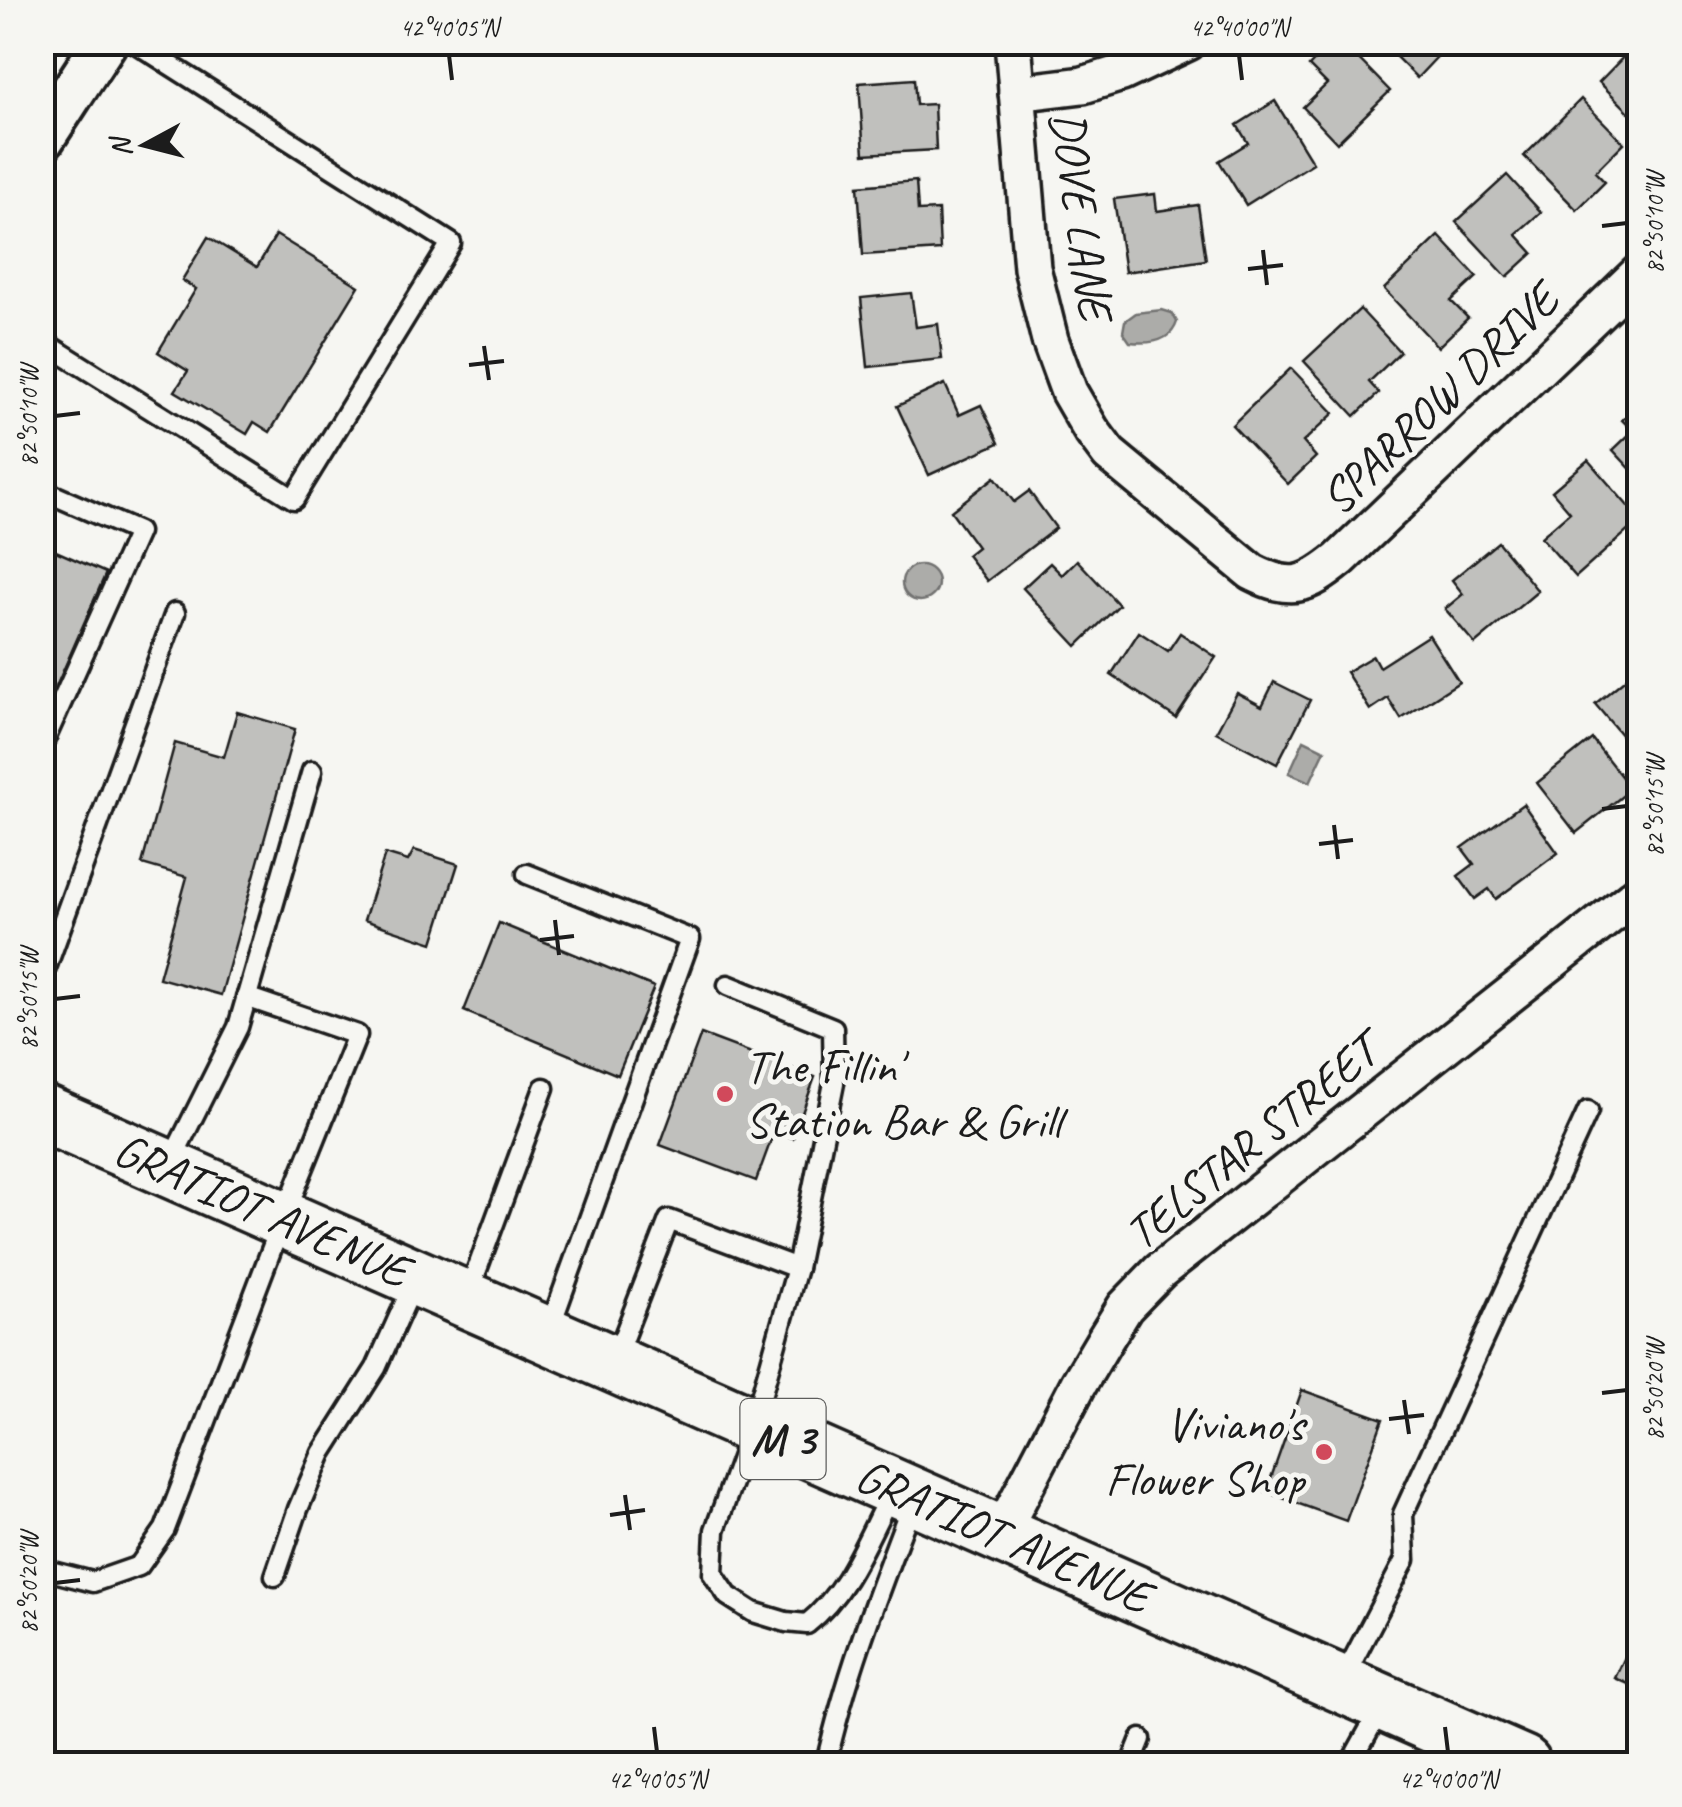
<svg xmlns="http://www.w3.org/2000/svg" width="1682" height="1807" viewBox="0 0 1682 1807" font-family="Caveat,sans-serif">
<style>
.water{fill:#acaca9;stroke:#727271;stroke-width:2.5}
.building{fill:#c0c0bd;stroke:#1c1c1c;stroke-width:2.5}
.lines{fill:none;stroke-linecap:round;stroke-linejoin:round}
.service-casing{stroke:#1c1c1c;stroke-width:25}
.minor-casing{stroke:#1c1c1c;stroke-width:42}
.tertiary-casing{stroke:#1c1c1c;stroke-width:50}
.primary-casing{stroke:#1c1c1c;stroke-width:62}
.service{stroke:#f6f6f2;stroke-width:18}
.minor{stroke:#f6f6f2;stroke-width:35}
.tertiary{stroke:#f6f6f2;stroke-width:42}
.primary{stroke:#f6f6f2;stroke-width:55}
.ticks{fill:none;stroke:#1c1c1c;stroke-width:4}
.poi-dot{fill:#d1495b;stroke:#f6f6f2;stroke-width:4}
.labels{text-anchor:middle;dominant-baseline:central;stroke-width:10;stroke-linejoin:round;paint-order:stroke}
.shield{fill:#f6f6f2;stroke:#5d5d5c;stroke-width:2.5}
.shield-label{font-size:45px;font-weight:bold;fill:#1c1c1c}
.street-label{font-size:48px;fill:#1c1c1c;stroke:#f6f6f2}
.poi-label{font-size:48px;fill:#1c1c1c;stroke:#f6f6f2;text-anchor:start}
.neatline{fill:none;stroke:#1c1c1c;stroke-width:4}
.ticks-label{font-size:25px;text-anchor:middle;fill:#1c1c1c}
</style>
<rect width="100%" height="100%" fill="#f6f6f2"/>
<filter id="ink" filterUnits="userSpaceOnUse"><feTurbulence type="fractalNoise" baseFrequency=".01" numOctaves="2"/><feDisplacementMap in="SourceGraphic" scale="20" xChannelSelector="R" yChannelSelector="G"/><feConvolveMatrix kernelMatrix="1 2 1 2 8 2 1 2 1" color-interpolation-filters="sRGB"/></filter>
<g filter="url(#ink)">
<g class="water">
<path d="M 1162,310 L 1172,313 L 1177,322 C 1171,342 1149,344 1130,342 L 1123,332 L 1125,321 L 1136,313 Z"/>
<circle cx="920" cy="583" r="18"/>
<polygon points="1304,740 1325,750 1310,782 1289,773"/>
</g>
<g class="building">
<polygon points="863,42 925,42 925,45 863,51"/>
<polygon points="1332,42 1342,42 1390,91 1337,143 1303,107 1327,84 1309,66"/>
<polygon points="1381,42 1451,42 1417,78"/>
<polygon points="1638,42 1640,42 1640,123 1599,82"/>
<polygon points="914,79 916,105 934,104 936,150 864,154 859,83"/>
<polygon points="1581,99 1624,143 1595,172 1605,182 1577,210 1524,156"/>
<polygon points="1275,101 1313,163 1246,205 1219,161 1248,143 1237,125"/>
<polygon points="1507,175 1541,212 1516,234 1533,253 1507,277 1456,222"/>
<polygon points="916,181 918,211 938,210 940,250 863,255 858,186"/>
<polygon points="1155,194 1157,211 1198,205 1206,260 1125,272 1114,199"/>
<polygon points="276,235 359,286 270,432 254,422 247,434 175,391 188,371 158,352 196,289 182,280 208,237 257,267"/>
<polygon points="1439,236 1477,277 1451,301 1468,318 1438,347 1384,289"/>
<polygon points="911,293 916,327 938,324 942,359 868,367 861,298"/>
<polygon points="1360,309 1400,352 1369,382 1379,393 1355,416 1304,361"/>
<polygon points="1291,368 1334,413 1303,442 1316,457 1288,484 1232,425"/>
<polygon points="945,384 959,415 981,405 999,443 929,475 897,406"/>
<polygon points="1640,403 1640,479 1613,450 1633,431 1622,420"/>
<polygon points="1588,460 1640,520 1576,577 1541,537 1570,512 1552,491"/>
<polygon points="995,477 1014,502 1029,491 1056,528 987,581 967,555 977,547 951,511"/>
<polygon points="42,511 53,516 42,540"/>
<polygon points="1498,542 1538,591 1475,644 1445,609 1463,594 1452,580"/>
<polygon points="42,545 106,573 42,719"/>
<polygon points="1077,560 1119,605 1077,646 1023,588 1050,563 1062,575"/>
<polygon points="1139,632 1168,651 1180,633 1216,657 1176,718 1111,675"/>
<polygon points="1429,635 1459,682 1401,719 1388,698 1370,710 1346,672 1373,656 1379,667"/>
<polygon points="1635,671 1640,677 1640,757 1595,704"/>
<polygon points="1274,682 1310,700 1277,764 1216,732 1237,693 1262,706"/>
<polygon points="237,712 295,729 221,995 159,978 187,877 142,864 175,743 224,757"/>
<polygon points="1592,739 1631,789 1576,833 1537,783"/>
<polygon points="1523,804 1558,853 1496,899 1489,889 1475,899 1458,876 1474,864 1462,848"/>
<polygon points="414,850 458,864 433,943 364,920 385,854 408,861"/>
<polygon points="499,923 654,987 618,1075 464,1011"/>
<polygon points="701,1034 815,1077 793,1138 774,1132 756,1181 660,1145"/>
<polygon points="1302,1390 1383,1419 1346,1521 1266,1492"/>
<polygon points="1640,1625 1640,1689 1615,1678"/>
</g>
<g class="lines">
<g class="service-casing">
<g id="service">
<polyline points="42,341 294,499 451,243 134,42"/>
<polyline points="42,490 138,532 42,746"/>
<polyline points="527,874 690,939 549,1330"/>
<polyline points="42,979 175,613"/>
<path d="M 728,985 L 833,1028 L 834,1083 L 797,1268 L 753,1425 L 715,1530 L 713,1574 L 728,1596 L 753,1612 L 786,1622 L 807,1624 C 848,1592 867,1538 891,1493"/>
<polyline points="170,1163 238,1027 312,771"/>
<polyline points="468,1294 544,1088"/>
<polyline points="615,1359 669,1220 797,1268"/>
<polyline points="42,1569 93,1582 139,1566 165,1529 283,1219 357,1035 246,997"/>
<polyline points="275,1576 298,1509 322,1453 376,1368 414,1283"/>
<polyline points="1343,1679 1405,1560 1403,1514 1588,1111"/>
<path d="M 826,1764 C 846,1674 880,1588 913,1501"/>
<polyline points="1131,1764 1141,1739"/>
<polyline points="1350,1764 1381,1708"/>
</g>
</g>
<g class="minor-casing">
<g id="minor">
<path d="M 1013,42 L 1032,268 L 1050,340 L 1069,392 L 1091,430 L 1109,454 L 1252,572 C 1291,592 1307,586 1340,559 L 1640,272"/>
<polyline points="1017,93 1083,85 1122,73 1188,42"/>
<polyline points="1001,1533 1078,1385 1104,1341 1125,1307 1160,1271 1640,892"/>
</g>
</g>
<g class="tertiary-casing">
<polyline id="tertiary" points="42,139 105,42"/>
</g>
<g class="primary-casing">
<g id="primary">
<path id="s1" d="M 42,1113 L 1523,1764"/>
</g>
</g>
<use href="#service" class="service"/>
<use href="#minor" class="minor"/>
<use href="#tertiary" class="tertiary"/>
<use href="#primary" class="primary"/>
</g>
</g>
<path class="ticks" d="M 449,55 L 452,80M 1239,55 L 1242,80M 1602,226 L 1627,223M 1263,250 L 1267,285M 1248,269 L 1283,265M 484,346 L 489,380M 469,365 L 504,361M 55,416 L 80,413M 1602,809 L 1627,806M 1334,825 L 1338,859M 1319,844 L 1353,840M 555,920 L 559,955M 540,940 L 574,936M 55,999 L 80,996M 1602,1393 L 1627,1390M 1404,1400 L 1409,1434M 1389,1419 L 1424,1415M 625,1495 L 630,1530M 610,1515 L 645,1510M 55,1583 L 80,1580M 654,1727 L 657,1752M 1445,1727 L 1448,1752"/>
<g class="poi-dot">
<circle cx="725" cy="1094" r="10"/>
<circle cx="1324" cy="1452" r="10"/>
</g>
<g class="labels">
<rect class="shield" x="740.5" y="1399" width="85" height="80" rx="8"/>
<g class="shield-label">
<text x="783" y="1439">M 3</text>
</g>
<g class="street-label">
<text transform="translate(1082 215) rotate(82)">DOVE LANE</text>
<text transform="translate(1439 399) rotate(-44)">SPARROW DRIVE</text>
<text transform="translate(1251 1142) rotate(-39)">TELSTAR STREET</text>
<text stroke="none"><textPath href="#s1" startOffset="240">GRATIOT AVENUE</textPath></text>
<text stroke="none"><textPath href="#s1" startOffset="1050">GRATIOT AVENUE</textPath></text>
</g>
<g class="poi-label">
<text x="745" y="1066">The Fillin'<tspan x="745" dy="55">Station Bar &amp; Grill</tspan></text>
<text x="1304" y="1424" text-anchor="end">Viviano's<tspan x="1304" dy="55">Flower Shop</tspan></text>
</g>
</g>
<rect width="1682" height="1807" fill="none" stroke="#f6f6f2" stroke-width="110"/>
<g transform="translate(145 145) rotate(263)" stroke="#f6f6f2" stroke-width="8" paint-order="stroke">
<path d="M0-8L18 38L0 25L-18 38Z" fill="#1c1c1c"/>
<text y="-15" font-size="28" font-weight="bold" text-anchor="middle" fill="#1c1c1c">N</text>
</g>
<rect x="55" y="55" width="1572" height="1697" class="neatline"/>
<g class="ticks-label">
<text x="449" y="36">42°40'05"N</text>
<text x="1239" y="36">42°40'00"N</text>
<text transform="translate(1654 223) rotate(-90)" y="9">82°50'10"W</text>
<text transform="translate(28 416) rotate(-90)" y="9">82°50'10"W</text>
<text transform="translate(1654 806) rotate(-90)" y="9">82°50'15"W</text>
<text transform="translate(28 999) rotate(-90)" y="9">82°50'15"W</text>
<text transform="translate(1654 1390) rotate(-90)" y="9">82°50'20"W</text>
<text transform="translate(28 1583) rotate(-90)" y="9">82°50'20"W</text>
<text x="657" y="1788">42°40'05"N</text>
<text x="1448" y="1788">42°40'00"N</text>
</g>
</svg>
